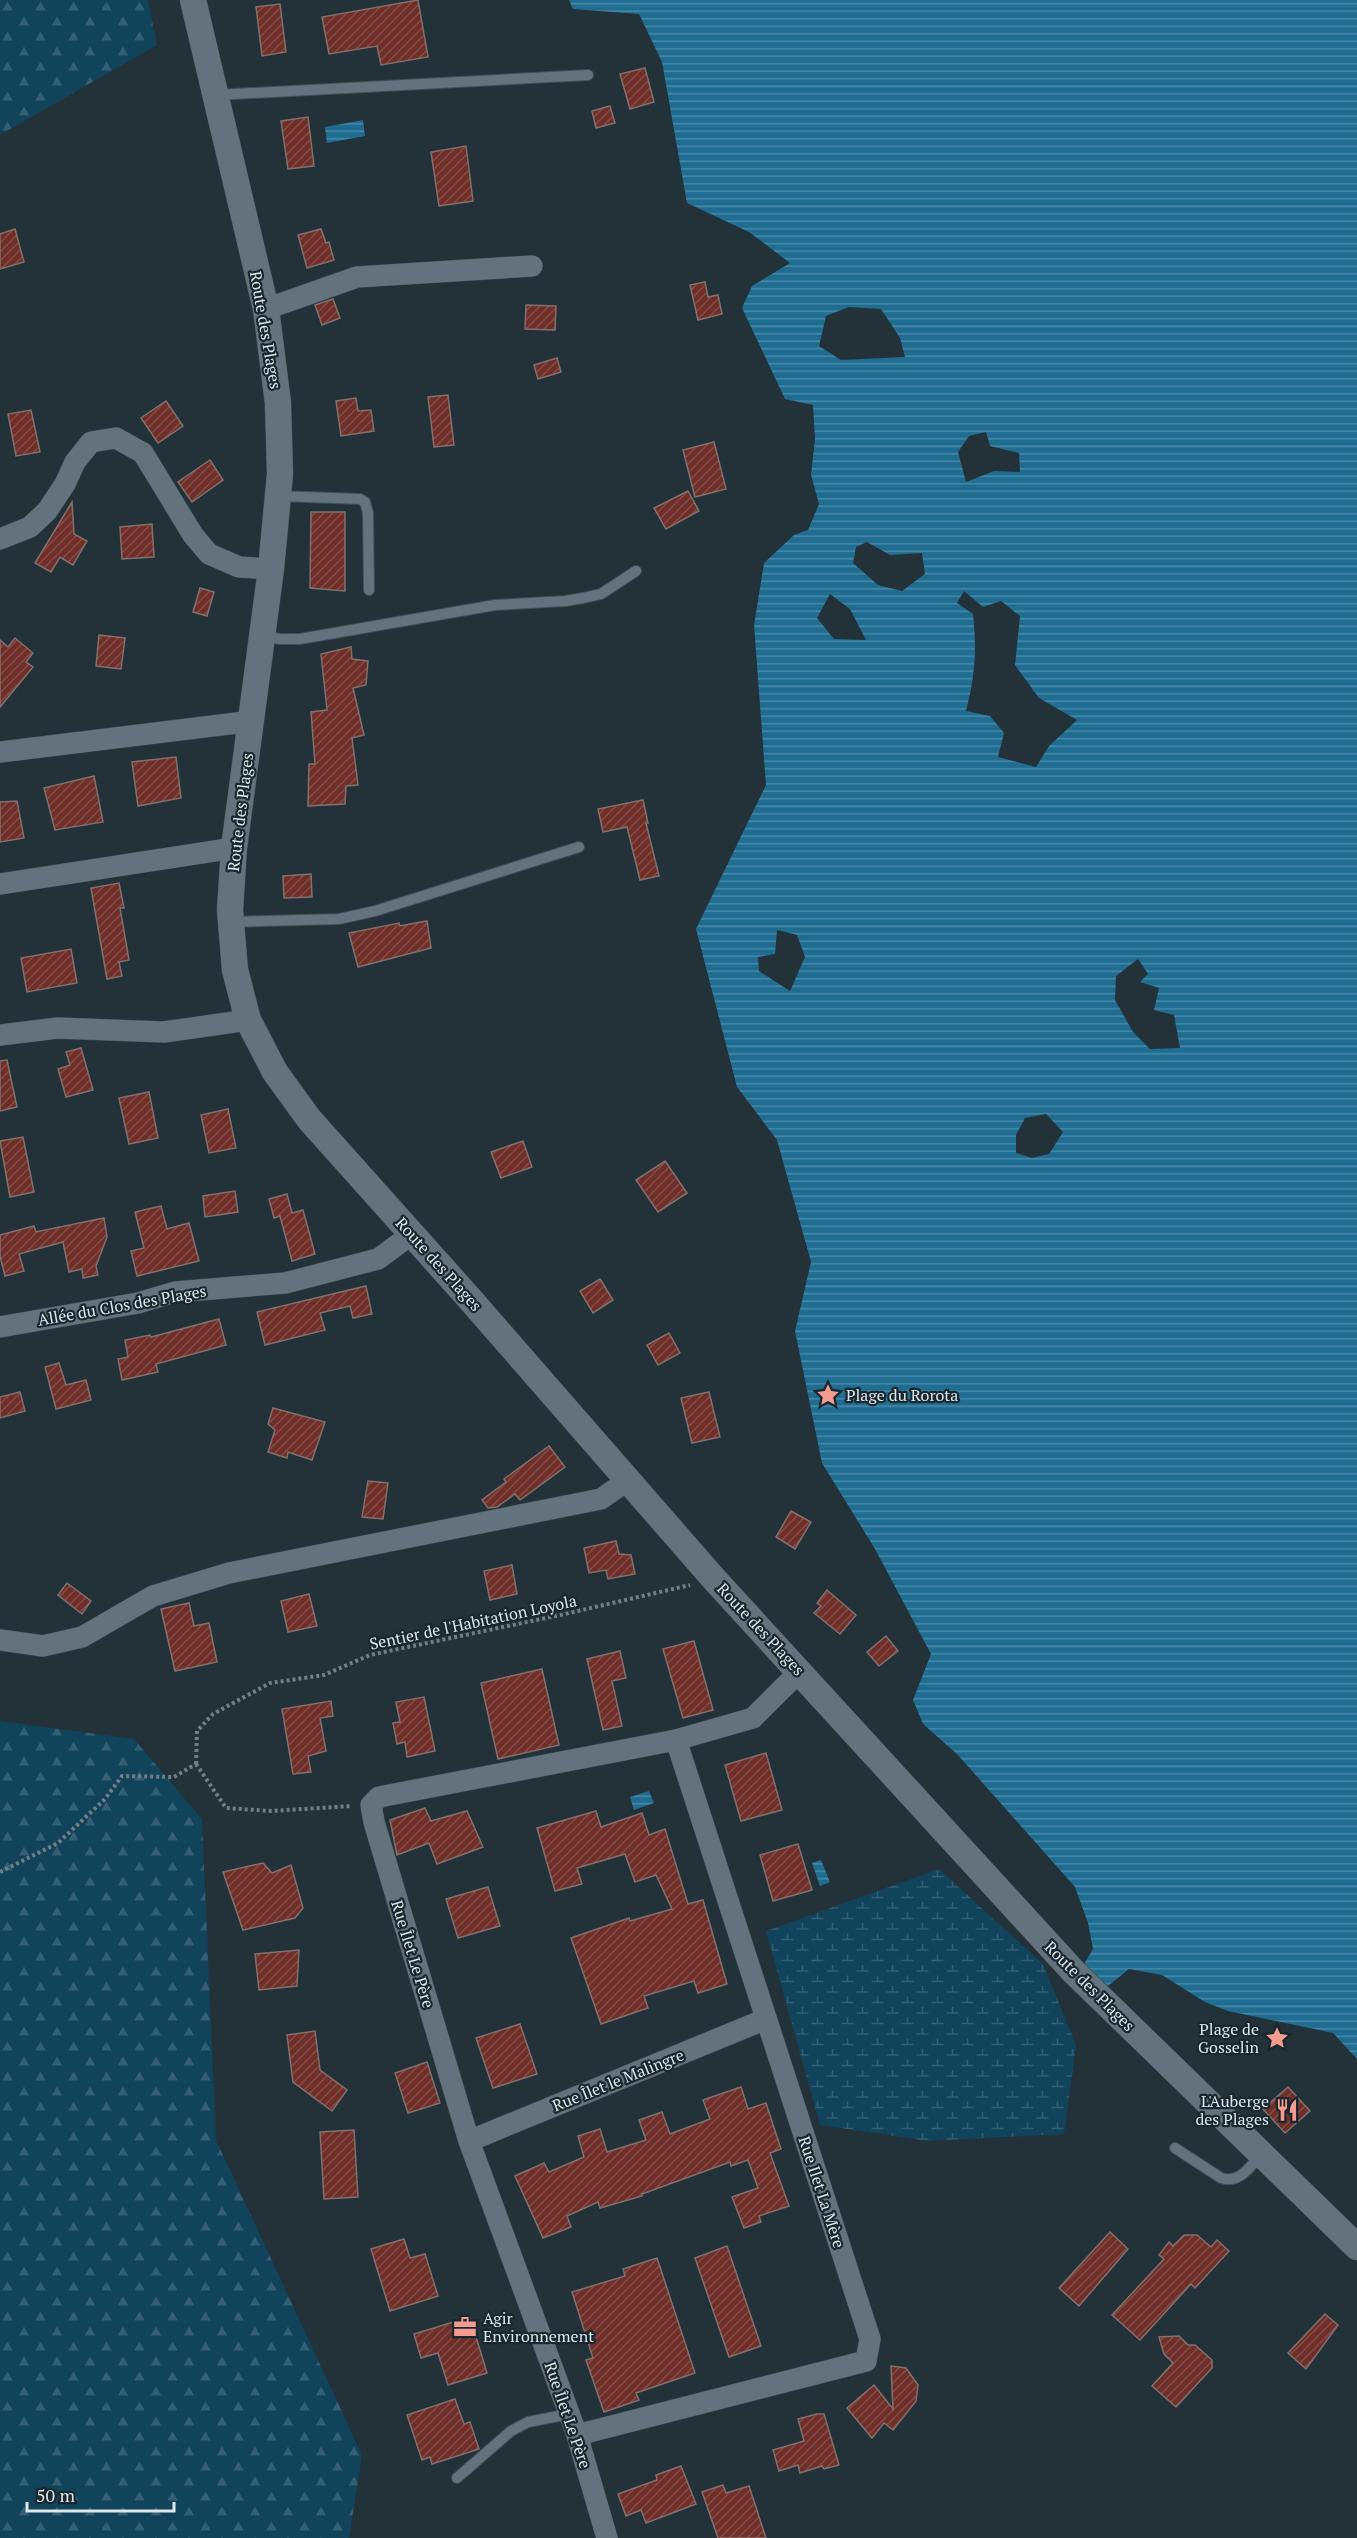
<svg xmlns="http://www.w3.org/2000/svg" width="1357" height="2538" viewBox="0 0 1357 2538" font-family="'PT Serif',serif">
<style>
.forest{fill:url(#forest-firs)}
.wetland{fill:url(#wetland-marsh)}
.water{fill:url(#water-rules);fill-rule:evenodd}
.building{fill:url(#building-hatch);stroke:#82706d;stroke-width:1.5}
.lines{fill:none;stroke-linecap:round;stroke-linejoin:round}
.service-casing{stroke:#424e55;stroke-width:12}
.minor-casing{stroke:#424e55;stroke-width:22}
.tertiary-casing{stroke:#424e55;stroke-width:27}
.path{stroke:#737f86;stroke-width:4;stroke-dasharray:3 3;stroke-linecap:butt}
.service{stroke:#63727c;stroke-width:10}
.minor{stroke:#63727c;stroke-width:21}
.tertiary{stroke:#63727c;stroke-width:26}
.labels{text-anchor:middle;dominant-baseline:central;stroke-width:4.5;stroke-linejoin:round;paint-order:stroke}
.street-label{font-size:16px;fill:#dde6eb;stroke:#19272f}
.poi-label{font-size:16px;fill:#dde6eb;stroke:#19272f;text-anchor:start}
</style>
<defs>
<pattern id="forest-firs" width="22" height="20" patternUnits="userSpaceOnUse" patternTransform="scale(1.5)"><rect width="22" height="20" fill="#11435b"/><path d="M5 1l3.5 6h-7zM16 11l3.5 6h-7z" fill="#335e73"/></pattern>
<pattern id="wetland-marsh" width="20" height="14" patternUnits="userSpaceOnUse" patternTransform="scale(1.5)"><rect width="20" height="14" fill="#11435b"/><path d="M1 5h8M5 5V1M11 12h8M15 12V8" fill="none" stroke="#335e73"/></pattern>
<pattern id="water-rules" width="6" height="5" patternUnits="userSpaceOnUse" patternTransform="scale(1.5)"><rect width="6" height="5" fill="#206d92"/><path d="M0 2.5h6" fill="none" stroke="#4b89a7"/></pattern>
<pattern id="building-hatch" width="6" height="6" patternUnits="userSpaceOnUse" patternTransform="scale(1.5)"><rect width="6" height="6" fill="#6f2e28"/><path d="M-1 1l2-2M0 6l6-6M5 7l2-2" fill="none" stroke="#834c47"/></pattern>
</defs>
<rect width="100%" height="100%" fill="#233139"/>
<g class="forest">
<polygon points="0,0 148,0 157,45 0,135"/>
<polygon points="0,1721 134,1739 202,1819 216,2140 362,2455 349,2538 0,2538"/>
</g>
<polygon class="wetland" points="939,1869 1043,1964 1076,2045 1064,2134 928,2141 820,2125 766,1931"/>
<g class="water">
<path d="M 569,0 L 1357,0 L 1357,2059 L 1333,2033 L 1228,2011 L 1205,2002 L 1162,1975 L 1129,1969 L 1108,1986 L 1084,1964 L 1093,1949 L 1088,1923 L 1075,1887 L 957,1754 L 923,1724 L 913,1700 L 931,1654 L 875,1549 L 822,1463 L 795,1331 L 811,1262 L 777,1140 L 737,1087 L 696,929 L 766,785 L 754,625 L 764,563 L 794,535 L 808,530 L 819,504 L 811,475 L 815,439 L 813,405 L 785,399 L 742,308 L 752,286 L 790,263 L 749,232 L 687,203 L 662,62 L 639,14 L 573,9 ZM 849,307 L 881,309 L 900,338 L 905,357 L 841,360 L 819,346 L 826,316 ZM 986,432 L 990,446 L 1019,453 L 1020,472 L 994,471 L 966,482 L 958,452 L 969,436 ZM 867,542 L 890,555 L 922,553 L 925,574 L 902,591 L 878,585 L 853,563 L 856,547 ZM 964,591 L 983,607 L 1001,601 L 1020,616 L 1015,665 L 1039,698 L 1077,720 L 1049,746 L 1036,767 L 998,757 L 1004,733 L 990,716 L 966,711 C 975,675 977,652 973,614 L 957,603 ZM 830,594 L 850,609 L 866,640 L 834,639 L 817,618 ZM 777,930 L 797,935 L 805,957 L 790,991 L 759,971 L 758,957 L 775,954 ZM 1138,959 L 1148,974 L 1140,982 L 1159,988 L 1154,1010 L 1174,1015 L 1180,1048 L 1150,1049 L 1133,1032 L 1115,1000 L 1116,976 ZM 1046,1114 L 1063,1132 L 1049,1154 L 1032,1158 L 1016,1153 L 1016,1135 L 1025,1118 Z"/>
<polygon points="363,120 365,136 327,143 325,127"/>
<polygon points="649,1791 654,1803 634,1810 630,1797"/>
<polygon points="821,1860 830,1882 820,1886 812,1863"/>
</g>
<g class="building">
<polygon points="418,0 428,57 381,65 377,46 329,54 322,17"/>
<polygon points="280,4 286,52 262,56 256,7"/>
<polygon points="645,68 654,102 630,109 620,74"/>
<polygon points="610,106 615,123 596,128 592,111"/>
<polygon points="308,117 314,166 288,169 281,121"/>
<polygon points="466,146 473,201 439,206 431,152"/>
<polygon points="15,229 24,262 0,269 0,234"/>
<polygon points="321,229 326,243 329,242 334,260 307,268 298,235"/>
<polygon points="705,282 708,297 718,295 722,314 698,320 690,285"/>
<polygon points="333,299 340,318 322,325 315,305"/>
<polygon points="526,305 556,306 555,330 525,329"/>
<polygon points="557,358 561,372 538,379 534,365"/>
<polygon points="448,395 454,445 434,447 428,397"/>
<polygon points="356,398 358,411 371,410 374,431 341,436 336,401"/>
<polygon points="166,401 183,426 158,443 141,418"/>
<polygon points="31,410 40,452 16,456 8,414"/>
<polygon points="714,442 726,489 695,497 683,450"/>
<polygon points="210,460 223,480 192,502 178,482"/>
<polygon points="688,491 699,511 666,529 654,508"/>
<polygon points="72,502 74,534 87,541 73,565 60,557 51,572 35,563"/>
<polygon points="311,512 345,512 345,591 310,588"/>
<polygon points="152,524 154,557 122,559 120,527"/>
<polygon points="200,588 214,592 207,616 193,612"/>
<polygon points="99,635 125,638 121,669 96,666"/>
<polygon points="15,638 33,653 26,662 33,667 0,707 0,640 8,647"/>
<polygon points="351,647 352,659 368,661 366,685 353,688 364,735 352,738 358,785 346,786 345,804 308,806 309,764 315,764 311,712 327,710 321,654"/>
<polygon points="176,757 181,798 138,806 132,762"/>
<polygon points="94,776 103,822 55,830 44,788"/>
<polygon points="643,800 648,823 646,823 659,876 640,880 627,827 603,832 598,809"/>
<polygon points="17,801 24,838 0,842 0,802"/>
<polygon points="311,874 312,897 284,898 283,876"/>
<polygon points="119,883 124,908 120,908 129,960 119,962 122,976 107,979 91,888"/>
<polygon points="427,921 431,948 358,967 349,933 399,923 400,926"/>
<polygon points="71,949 77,983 27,992 21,958"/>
<polygon points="81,1048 93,1090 66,1097 58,1069 70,1065 66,1052"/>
<polygon points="7,1060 17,1107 0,1111 0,1061"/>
<polygon points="149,1092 158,1138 129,1144 119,1098"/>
<polygon points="228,1109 236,1148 209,1153 201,1115"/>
<polygon points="23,1137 34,1192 10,1197 0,1141"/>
<polygon points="523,1141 532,1167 501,1178 491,1152"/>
<polygon points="665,1161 687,1193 658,1212 636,1180"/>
<polygon points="235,1191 238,1212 205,1217 203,1196"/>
<polygon points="287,1194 292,1213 303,1210 315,1254 292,1261 280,1216 274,1218 269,1199"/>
<polygon points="161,1206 167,1229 189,1223 199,1261 137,1276 131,1251 144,1248 135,1212"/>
<polygon points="104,1218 107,1237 96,1266 98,1275 83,1278 82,1269 69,1272 63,1242 19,1254 24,1271 5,1276 0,1256 0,1235 34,1226 36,1232"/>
<polygon points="600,1279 613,1300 593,1313 580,1291"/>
<polygon points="366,1286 372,1314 353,1318 350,1306 320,1313 325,1330 265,1345 257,1312"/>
<polygon points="219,1319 226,1345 156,1364 158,1372 122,1380 118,1359 128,1357 125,1340 150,1335 151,1337"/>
<polygon points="669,1333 680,1353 658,1365 647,1345"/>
<polygon points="59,1363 66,1385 86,1380 91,1400 56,1409 45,1367"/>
<polygon points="20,1392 25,1411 0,1418 0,1397"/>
<polygon points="709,1392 720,1437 692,1443 681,1398"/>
<polygon points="273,1408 325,1422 312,1460 288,1452 287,1458 268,1452 275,1430 268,1424"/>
<polygon points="549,1446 565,1467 520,1500 515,1494 497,1507 488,1508 482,1500 506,1482 504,1479"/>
<polygon points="368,1481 388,1483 383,1519 362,1517"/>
<polygon points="791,1511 811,1522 795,1549 776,1537"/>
<polygon points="616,1541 619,1554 631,1555 635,1574 608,1579 606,1570 589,1573 584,1548"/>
<polygon points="512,1565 517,1594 490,1600 484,1571"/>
<polygon points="67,1583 91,1601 82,1614 58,1595"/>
<polygon points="827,1590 856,1615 840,1634 814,1613 821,1606 817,1603"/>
<polygon points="309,1594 317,1626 288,1632 281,1601"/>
<polygon points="189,1603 194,1626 209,1623 217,1662 175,1671 161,1609"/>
<polygon points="886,1636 898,1651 879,1666 867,1652"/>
<polygon points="694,1641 713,1710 683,1718 663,1649"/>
<polygon points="620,1651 626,1678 612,1681 622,1726 603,1730 587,1659"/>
<polygon points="542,1669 559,1745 498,1759 481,1683"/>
<polygon points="424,1697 435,1751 407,1757 405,1742 397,1744 393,1723 400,1722 396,1702"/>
<polygon points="331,1701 333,1716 320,1718 326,1751 308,1756 311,1772 293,1774 282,1709"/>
<polygon points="766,1753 782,1810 741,1821 725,1765"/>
<polygon points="425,1808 431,1821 467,1811 483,1847 437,1864 429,1843 397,1855 390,1820"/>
<polygon points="596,1811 601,1827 642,1813 649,1835 665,1829 688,1904 703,1900 727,1984 698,1993 694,1981 644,1996 648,2008 601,2024 571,1938 629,1918 630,1921 672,1909 656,1875 635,1882 625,1854 577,1868 582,1884 555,1891 537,1828"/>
<polygon points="798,1844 812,1890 773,1901 760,1855"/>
<polygon points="263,1863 272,1873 291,1865 303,1908 295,1918 243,1930 223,1872"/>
<polygon points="488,1887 500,1926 458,1938 446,1899"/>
<polygon points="299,1950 297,1986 259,1990 255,1954"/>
<polygon points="520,2024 537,2074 493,2088 476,2038"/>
<polygon points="315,2031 320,2070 347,2090 332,2111 293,2082 287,2035"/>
<polygon points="427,2062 440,2103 408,2113 395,2073"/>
<polygon points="741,2087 748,2109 766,2103 781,2149 770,2153 789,2206 759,2216 761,2222 744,2228 732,2197 758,2188 748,2160 731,2166 730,2162 642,2194 642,2196 600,2208 598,2202 567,2216 571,2227 543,2238 515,2176 544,2163 549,2172 584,2157 578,2136 600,2129 607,2152 646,2140 639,2120 662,2112 670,2134 710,2119 703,2100"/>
<polygon points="1288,2087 1310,2111 1285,2133 1263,2109"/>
<polygon points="354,2130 358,2197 324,2199 320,2132"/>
<polygon points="1110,2232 1128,2249 1079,2306 1059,2288"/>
<polygon points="1184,2235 1197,2235 1211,2247 1217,2240 1229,2251 1195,2288 1191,2284 1140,2340 1112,2315 1164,2259 1159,2255 1169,2242 1173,2246"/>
<polygon points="404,2239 410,2258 425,2254 438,2296 390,2311 371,2249"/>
<polygon points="727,2246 761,2346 729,2357 695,2258"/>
<polygon points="657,2258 695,2373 636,2393 639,2400 604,2412 586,2360 593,2358 572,2292 625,2276 623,2269"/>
<polygon points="1325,2314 1338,2325 1306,2369 1288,2353"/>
<polygon points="470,2317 487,2373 448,2385 438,2353 421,2358 414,2334"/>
<polygon points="1179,2336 1188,2345 1195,2345 1212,2360 1212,2368 1176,2407 1152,2386 1173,2363 1164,2354 1159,2337"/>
<polygon points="891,2366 906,2368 918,2385 916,2401 893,2430 884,2423 872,2438 847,2408 874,2385 893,2409"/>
<polygon points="455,2399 464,2424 470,2422 479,2449 432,2464 430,2457 422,2460 407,2415"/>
<polygon points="817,2414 824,2414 839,2465 824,2469 822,2466 800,2473 798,2465 779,2471 773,2450 804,2441 798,2419"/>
<polygon points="681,2466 696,2504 646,2523 641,2510 626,2516 618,2494 657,2480 656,2475"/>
<polygon points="723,2485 726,2493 749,2486 766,2538 718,2538 702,2492"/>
</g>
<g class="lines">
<g class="service-casing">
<g id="service">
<polyline points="215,95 588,75"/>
<polyline points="279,496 360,499 365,502 368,513 369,590"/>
<polyline points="263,636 280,639 300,639 495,605 565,601 583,598 601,594 636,571"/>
<polyline points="231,922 339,919 375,911 579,847"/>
<path d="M 1175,2148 L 1221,2178 C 1240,2184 1249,2167 1261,2155"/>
<polyline points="457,2478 511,2431 528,2422 569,2414"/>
</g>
</g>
<g class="minor-casing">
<g id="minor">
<polyline points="266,309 357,277 532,266"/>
<polyline points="0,539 30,527 47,511 65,484 75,462 91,442 116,438 143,453 193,535 209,554 239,567 271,569"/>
<polyline points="0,752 253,721"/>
<polyline points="0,884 234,848"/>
<polyline points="0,1035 58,1028 164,1032 248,1020"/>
<polyline points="0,1327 138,1303 175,1292 285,1283 378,1259 412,1234"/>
<polyline points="0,1640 43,1646 82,1637 153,1596 229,1573 601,1499 628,1480"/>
<polyline points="469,2141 766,2019"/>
<polyline points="577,2435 866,2361 870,2339 676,1740"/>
<polyline points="607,2538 577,2435 469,2141 374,1822 371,1805 379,1797 676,1740 753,1718 800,1671"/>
</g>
</g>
<g class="tertiary-casing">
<polyline id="tertiary" points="193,0 266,309 278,403 280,474 271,569 234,848 230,910 235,970 248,1020 275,1072 309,1119 469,1298 714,1579 1073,1971 1357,2247"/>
</g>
<g class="path">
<polyline points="196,1764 197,1731 213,1714 270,1683 324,1675 370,1655 565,1614 690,1585"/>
<polyline points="196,1764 226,1808 271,1811 352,1806"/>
<polyline points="0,1872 58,1843 105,1799 122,1776 174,1777 196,1764"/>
</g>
<use href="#service" class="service"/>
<use href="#minor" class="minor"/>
<use href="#tertiary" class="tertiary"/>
</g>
<defs>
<g id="sight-bare" transform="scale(1.8)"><path d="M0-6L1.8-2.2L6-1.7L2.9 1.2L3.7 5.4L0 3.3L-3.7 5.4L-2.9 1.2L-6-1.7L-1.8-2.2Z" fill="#f59c90" stroke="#19272f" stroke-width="2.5" paint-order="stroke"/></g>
<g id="restaurant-bare" transform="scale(1.8)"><path d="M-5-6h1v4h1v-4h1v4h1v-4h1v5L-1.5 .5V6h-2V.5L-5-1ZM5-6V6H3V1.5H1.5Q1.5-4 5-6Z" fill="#f59c90" stroke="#19272f" stroke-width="2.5" paint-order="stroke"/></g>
<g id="office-bare" transform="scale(1.8)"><path d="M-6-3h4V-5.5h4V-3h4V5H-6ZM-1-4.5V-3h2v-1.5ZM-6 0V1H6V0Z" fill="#f59c90" stroke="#19272f" stroke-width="2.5" paint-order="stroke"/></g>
</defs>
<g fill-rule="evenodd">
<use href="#sight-bare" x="828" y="1395"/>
<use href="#sight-bare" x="1277" y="2038"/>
<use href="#restaurant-bare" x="1287" y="2110"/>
<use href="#office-bare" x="465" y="2327"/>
</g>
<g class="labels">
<g class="street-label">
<text transform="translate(266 330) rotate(80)">Route des Plages</text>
<text transform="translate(240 812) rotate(-83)">Route des Plages</text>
<text transform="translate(439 1264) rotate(48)">Route des Plages</text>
<text transform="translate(122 1305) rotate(-10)">Allée du Clos des Plages</text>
<text transform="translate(473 1622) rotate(-12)">Sentier de l'Habitation Loyola</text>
<text transform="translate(761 1629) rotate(47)">Route des Plages</text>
<text transform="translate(413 1954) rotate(73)">Rue Îlet Le Père</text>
<text transform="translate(1090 1986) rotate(45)">Route des Plages</text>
<text transform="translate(618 2080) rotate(-22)">Rue Îlet le Malingre</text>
<text transform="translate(822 2192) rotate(72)">Rue Ilet La Mère</text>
<text transform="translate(568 2415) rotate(71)">Rue Îlet Le Père</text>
</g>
<g class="poi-label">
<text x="846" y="1395">Plage du Rorota</text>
<text x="1259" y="2029" text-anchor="end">Plage de<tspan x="1259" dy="18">Gosselin</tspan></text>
<text x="1269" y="2101" text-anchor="end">L'Auberge<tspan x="1269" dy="18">des Plages</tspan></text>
<text x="483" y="2318">Agir<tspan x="483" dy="18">Environnement</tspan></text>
</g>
</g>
<path d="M27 2502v9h147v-9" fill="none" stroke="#dde6eb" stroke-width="3"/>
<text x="36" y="2502" font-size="18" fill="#dde6eb" stroke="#19272f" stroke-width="4.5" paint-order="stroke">50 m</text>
</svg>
